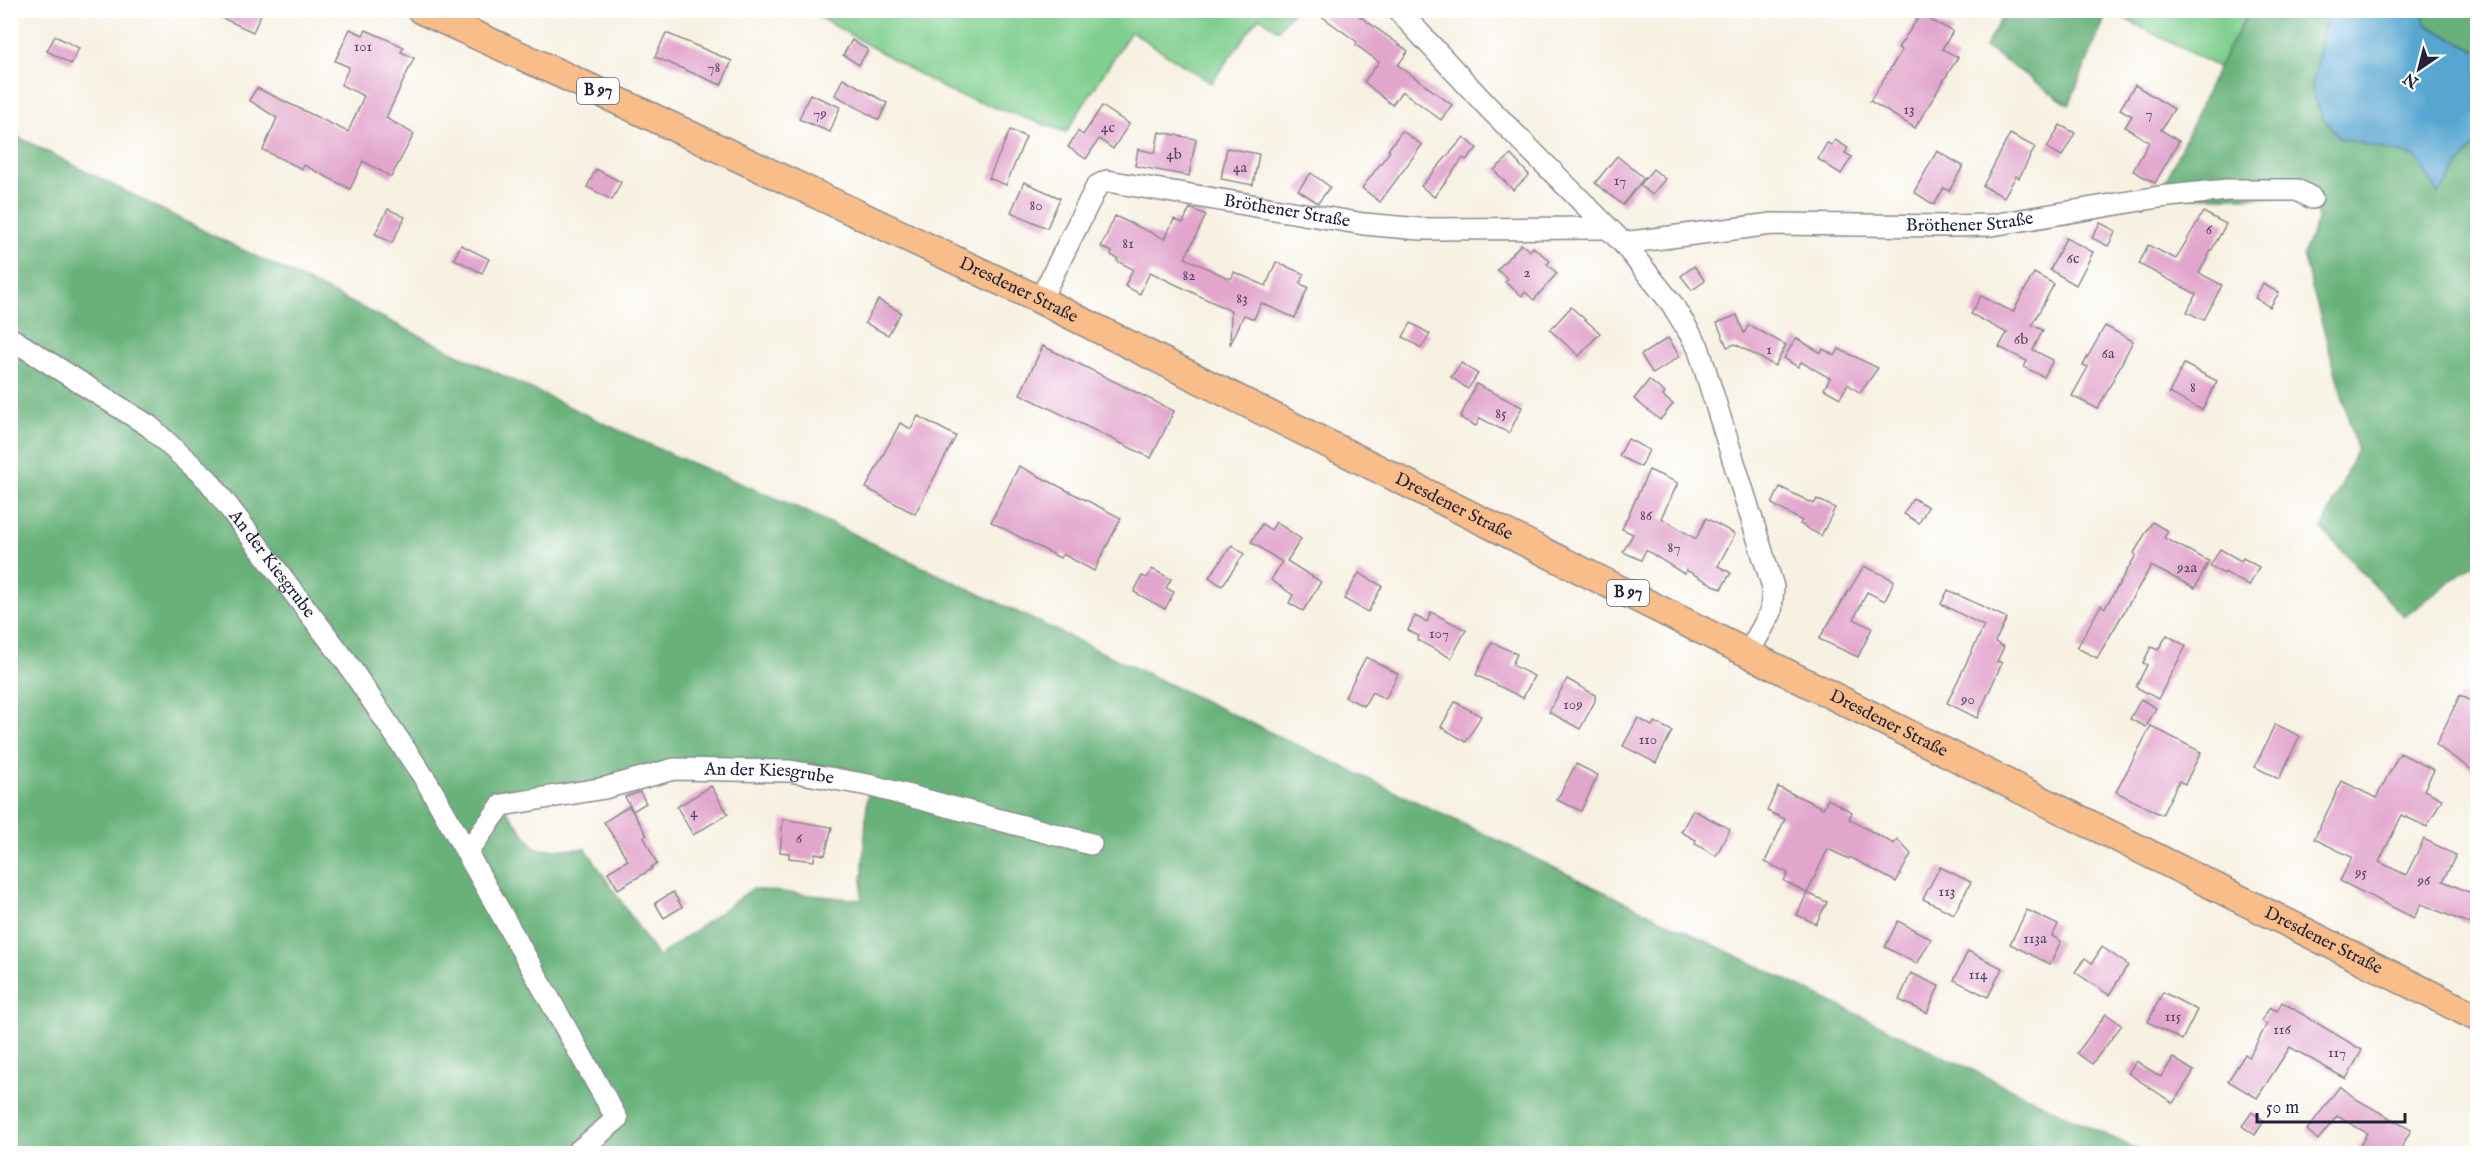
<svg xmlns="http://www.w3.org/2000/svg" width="2488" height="1164" viewBox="0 0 2488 1164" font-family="'IM FELL English',serif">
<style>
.green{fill:#80cf8f;stroke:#517865;stroke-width:1.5}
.forest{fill:#68b27a;stroke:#456a5a;stroke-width:1.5;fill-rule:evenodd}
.water{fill:#56a6d0;stroke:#3c6486;stroke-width:1.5}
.building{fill:#e2a5cc}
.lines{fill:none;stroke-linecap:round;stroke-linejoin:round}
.minor-casing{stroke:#8c8a8e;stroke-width:24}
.major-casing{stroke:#8c8a8e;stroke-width:30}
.minor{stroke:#fff;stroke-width:21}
.major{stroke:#f8bd89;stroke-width:27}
.labels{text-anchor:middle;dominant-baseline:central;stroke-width:4.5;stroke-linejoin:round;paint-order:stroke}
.number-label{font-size:15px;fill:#52435f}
.shield{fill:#fff;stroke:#646476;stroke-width:1.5}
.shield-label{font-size:16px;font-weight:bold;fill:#22223b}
.street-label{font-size:18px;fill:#22223b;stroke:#fff}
</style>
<rect width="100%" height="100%" fill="#fff"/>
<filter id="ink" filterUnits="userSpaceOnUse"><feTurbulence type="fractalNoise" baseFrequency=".0167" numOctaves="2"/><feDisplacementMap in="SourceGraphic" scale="12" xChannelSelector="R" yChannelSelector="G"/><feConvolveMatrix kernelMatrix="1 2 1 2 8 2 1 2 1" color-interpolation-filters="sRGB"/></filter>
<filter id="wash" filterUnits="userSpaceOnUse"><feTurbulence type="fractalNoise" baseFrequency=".008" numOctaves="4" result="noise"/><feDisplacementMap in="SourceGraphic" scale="24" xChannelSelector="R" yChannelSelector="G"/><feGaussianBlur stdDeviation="1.35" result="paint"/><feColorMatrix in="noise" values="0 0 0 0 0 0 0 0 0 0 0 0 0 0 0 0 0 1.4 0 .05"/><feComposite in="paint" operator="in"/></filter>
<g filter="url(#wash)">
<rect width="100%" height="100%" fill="#f7f1e2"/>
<g class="green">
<polygon points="2108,10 2249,11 2218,67"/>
<polygon points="809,11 1293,11 1278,30 1259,17 1211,83 1131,31 1066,132 950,92"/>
</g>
<g class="forest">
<polygon points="2006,11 2108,11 2069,105 1985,47"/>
<polygon points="2249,11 2328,11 2312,88 2340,138 2416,157 2439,194 2477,141 2477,561 2404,617 2322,529 2357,449 2303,255 2318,218 2312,198 2159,196 2218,67"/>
<polygon points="2423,11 2477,11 2477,52 2425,24"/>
<path d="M 10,133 L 210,234 L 474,362 L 663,451 L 790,504 L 1499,841 L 2144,1153 L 11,1153 ZM 674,770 L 868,786 L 861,900 L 752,889 L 658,957 L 586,849 L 536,849 L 503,806 Z"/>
</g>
<polygon class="water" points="2328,11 2423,11 2425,24 2477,52 2477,141 2439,194 2416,157 2340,138 2322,117 2312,88"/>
<g id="blocks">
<g class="building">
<polygon points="205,10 263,10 253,32"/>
<polygon points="1313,10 1351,10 1408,51 1398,65 1452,105 1441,120 1402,91 1392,105 1364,82 1379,62 1356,45 1357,42"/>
<polygon points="1920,15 1953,31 1942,49 1958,57 1915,128 1870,101 1902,50 1898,48"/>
<polygon points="350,29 363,35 366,30 404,47 401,52 414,58 386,118 414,134 391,177 363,161 350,189 304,165 302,169 263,150 277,118 249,100 257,88 348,132 364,96 341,85 349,67 335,61"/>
<polygon points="666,33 732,61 721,85 655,57"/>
<polygon points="55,36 79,48 71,64 47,51"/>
<polygon points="852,40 868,50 859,65 843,55"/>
<polygon points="843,78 887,103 879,120 835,95"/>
<polygon points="2135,85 2174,109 2161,130 2179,141 2155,183 2133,171 2149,142 2125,127 2132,116 2120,109"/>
<polygon points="810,94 840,107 830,132 799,119"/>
<polygon points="1102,106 1129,124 1113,149 1099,139 1086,159 1068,147 1078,131 1083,135"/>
<polygon points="2060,125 2075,133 2062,156 2047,148"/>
<polygon points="1010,130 1026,137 1006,185 989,178"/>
<polygon points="1402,131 1422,145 1380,202 1362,188 1390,151 1388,150"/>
<polygon points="1159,132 1196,139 1189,176 1135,166 1138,149 1155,153"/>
<polygon points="2010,134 2035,147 2019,178 2016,176 2004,197 1983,186"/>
<polygon points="1464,137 1477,148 1466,160 1463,158 1434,197 1421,186"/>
<polygon points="1835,140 1848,148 1845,153 1852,157 1841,174 1818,159 1827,143 1832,145"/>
<polygon points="1227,148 1259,154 1253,185 1221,179"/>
<polygon points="1937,151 1963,166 1949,191 1944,188 1934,205 1914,192"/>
<polygon points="1511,155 1529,175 1513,190 1494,170"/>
<polygon points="1617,156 1644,178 1623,205 1595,183"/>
<polygon points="596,169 621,182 612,200 587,187"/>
<polygon points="1653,169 1665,179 1652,195 1640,185"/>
<polygon points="1311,173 1330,187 1318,203 1298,190"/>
<polygon points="1024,182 1060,198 1047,228 1011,212"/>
<polygon points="1190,208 1206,215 1185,258 1228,278 1232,278 1234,272 1266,286 1276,262 1304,274 1300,284 1308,287 1295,318 1261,303 1254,319 1244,315 1230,345 1231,311 1150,272 1140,294 1125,286 1133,269 1117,261 1118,259 1111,255 1112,252 1101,247 1115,216 1165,239 1174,219 1183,223"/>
<polygon points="388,209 405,217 392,243 375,234"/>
<polygon points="2203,212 2226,224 2199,273 2222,285 2204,320 2187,312 2196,294 2139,264 2148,245 2176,259"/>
<polygon points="2100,223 2116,231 2108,246 2092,238"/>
<polygon points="2066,238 2093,252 2076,285 2050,270"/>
<polygon points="1521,244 1530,251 1533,247 1550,261 1547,264 1557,273 1534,300 1525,292 1522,296 1505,282 1508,279 1497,270"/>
<polygon points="461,245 489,259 482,273 454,259"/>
<polygon points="1694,266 1705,281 1692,290 1681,276"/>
<polygon points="2034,273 2054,284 2032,325 2043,330 2033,350 2053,360 2044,377 2024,367 2027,361 1999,347 2007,333 1971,314 1981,296 2013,312"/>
<polygon points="2263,284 2279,293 2270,307 2255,298"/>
<polygon points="878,300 901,312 888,335 865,323"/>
<polygon points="1571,307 1600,333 1579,356 1550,330"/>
<polygon points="1737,315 1744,333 1749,325 1786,345 1775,366 1735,344 1727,347 1717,323"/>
<polygon points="1411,323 1430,334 1421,348 1403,337"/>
<polygon points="2105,326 2133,341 2098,409 2072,396 2088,367 2083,365"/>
<polygon points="1668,338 1680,356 1653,374 1641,355"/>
<polygon points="1796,338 1821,353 1823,349 1835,356 1839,349 1878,368 1860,393 1848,384 1840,398 1824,389 1830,378 1801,362 1798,367 1784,358"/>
<polygon points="1043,346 1174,411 1151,458 1020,394"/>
<polygon points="1461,363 1478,374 1468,389 1451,377"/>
<polygon points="2184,364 2217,381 2202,410 2169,393"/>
<polygon points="1649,380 1665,393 1663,396 1673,404 1660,420 1634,399"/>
<polygon points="1476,384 1522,407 1509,433 1480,418 1476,426 1460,418"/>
<polygon points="918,416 956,436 915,514 866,488 900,423 911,429"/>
<polygon points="1628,439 1649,450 1641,467 1619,456"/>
<polygon points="1019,466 1121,518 1094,571 1063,554 1060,558 991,522"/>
<polygon points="1649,470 1678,483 1661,518 1696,539 1706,518 1735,534 1718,566 1731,573 1721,589 1686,570 1684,574 1646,550 1641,560 1623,552 1633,534 1622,529"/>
<polygon points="1780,487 1814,504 1817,499 1835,508 1821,536 1800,524 1802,521 1772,504"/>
<polygon points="1913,498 1928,507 1919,523 1904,514"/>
<polygon points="1276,522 1301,539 1287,561 1321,582 1303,611 1289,603 1293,595 1271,580 1282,562 1251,542 1262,524 1271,530"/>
<polygon points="2152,522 2168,531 2164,538 2209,561 2195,588 2151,566 2097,658 2077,648 2101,605 2105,608 2136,555 2134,553"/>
<polygon points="1232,545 1244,554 1222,586 1209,577"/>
<polygon points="2220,549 2241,561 2243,558 2259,567 2249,586 2225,572 2224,574 2210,566"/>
<polygon points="1864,566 1894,580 1885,601 1867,592 1854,619 1872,628 1858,657 1819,639"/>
<polygon points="1152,569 1171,579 1166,588 1174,592 1165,609 1134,592 1142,576 1147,578"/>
<polygon points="1359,573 1382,586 1368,612 1344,599"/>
<polygon points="1948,590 2007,618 1995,642 2004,647 1997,661 2002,663 1977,718 1947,703 1984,626 1941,604"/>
<polygon points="1431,612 1466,630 1451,658 1417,640 1419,636 1408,630 1415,616 1427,622"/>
<polygon points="2167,635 2186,646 2158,699 2136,687 2147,665 2143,663 2151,647 2158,650"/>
<polygon points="1492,642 1517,654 1512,665 1534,676 1523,698 1476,675"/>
<polygon points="1366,657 1398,674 1385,699 1372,692 1364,706 1345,697"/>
<polygon points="1567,679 1595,695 1595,701 1580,729 1549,712"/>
<polygon points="2460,695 2478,705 2478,774 2436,745"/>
<polygon points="2141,699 2156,708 2146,727 2130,719"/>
<polygon points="1455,702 1481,716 1466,742 1441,727"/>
<polygon points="1638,718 1652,726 1655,722 1672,731 1656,763 1623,746"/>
<polygon points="2275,724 2300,736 2279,779 2255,767"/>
<polygon points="2151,726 2201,752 2185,784 2179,781 2162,815 2116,792"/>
<polygon points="2400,753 2434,770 2424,790 2442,799 2427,827 2402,815 2379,862 2406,875 2424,839 2456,855 2443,881 2478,896 2478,906 2470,924 2421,904 2414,918 2340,881 2352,857 2314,839 2342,781 2376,798"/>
<polygon points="1576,764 1598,775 1581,811 1557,800"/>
<polygon points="711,786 728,814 693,835 677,807"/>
<polygon points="1778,787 1823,808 1828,799 1852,812 1849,819 1894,844 1897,839 1911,854 1896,882 1850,857 1849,859 1828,849 1807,893 1784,881 1788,873 1765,862 1785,819 1767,811"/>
<polygon points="640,792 646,803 633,811 625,797"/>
<polygon points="629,806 647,835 644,837 657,864 651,867 652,869 618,889 608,872 628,860 604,822"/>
<polygon points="1693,810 1730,829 1716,856 1695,844 1696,840 1681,832"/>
<polygon points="783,819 832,827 825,855 815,853 814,861 789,858 789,853 780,852"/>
<polygon points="1940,867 1971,882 1954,914 1923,899"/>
<polygon points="673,892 682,907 664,918 655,903"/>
<polygon points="1807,893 1827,902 1816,924 1797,915"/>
<polygon points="2027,910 2058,925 2052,936 2061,941 2050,964 2010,944"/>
<polygon points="1898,921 1931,939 1917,964 1885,947"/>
<polygon points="2102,947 2128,965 2109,995 2075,972 2085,958 2092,963"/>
<polygon points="1968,951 2002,968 1988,997 1954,980"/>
<polygon points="1911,973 1939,986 1927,1013 1899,1000"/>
<polygon points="2163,992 2197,1010 2182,1040 2148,1022"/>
<polygon points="2282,1002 2362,1050 2346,1079 2290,1047 2257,1098 2228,1081 2245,1054 2249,1057 2267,1024 2261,1021 2270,1007 2277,1011"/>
<polygon points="2106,1014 2122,1025 2092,1064 2077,1053"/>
<polygon points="2173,1058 2194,1071 2173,1103 2128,1073 2136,1061 2161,1077"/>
<polygon points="2340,1086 2356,1099 2411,1130 2398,1154 2356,1154 2367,1133 2337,1116 2318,1140 2307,1130"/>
<polygon points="2252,1112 2264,1121 2255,1135 2242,1126"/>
</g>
</g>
</g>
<g filter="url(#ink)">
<use href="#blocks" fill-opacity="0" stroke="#8c8a8e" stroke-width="1.5"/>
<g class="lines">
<g class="minor-casing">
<g id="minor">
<polyline points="1398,10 1487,106 1623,243 1672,304 1698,347 1773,587 1771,612 1748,654"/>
<path id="s1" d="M 1623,243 L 1772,224 L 1949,226 L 1992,225 L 2159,197 L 2227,190 L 2297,190 L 2312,198"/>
<path id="s2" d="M 1040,300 L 1097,186 L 1107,181 L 1364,224 L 1420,229 L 1607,228"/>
<path id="s3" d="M 10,338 L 149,426 L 208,480 L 345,660 L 427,782 L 617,1119 L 575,1154"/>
<path id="s4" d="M 467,852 L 502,805 L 605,788 L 674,769 L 790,771 L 868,785 L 1091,844"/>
</g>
</g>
<g class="major-casing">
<g id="major">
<path id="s5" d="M 421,10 L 578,82 L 1040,300 L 2478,1018"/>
</g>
</g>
<use href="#minor" class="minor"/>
<use href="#major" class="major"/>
</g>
</g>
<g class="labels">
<g class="number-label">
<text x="363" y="46">101</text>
<text x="714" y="67">78</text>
<text x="1909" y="109">13</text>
<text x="820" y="113">79</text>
<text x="2149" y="113">7</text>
<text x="1108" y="127">4c</text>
<text x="1174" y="154">4b</text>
<text x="1240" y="167">4a</text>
<text x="1620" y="180">17</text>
<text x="1036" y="205">80</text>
<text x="2209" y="229">6</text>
<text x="1128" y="243">81</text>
<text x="2073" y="258">6c</text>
<text x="1527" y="272">2</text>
<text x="1189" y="275">82</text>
<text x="1242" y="298">83</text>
<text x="2021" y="339">6b</text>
<text x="1769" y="349">1</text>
<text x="2108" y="353">6a</text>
<text x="2193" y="387">8</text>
<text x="1501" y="413">85</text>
<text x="1646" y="515">86</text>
<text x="1674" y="547">87</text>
<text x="2187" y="567">92a</text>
<text x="1439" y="633">107</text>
<text x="1968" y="699">90</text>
<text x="1573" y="704">109</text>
<text x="1648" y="739">110</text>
<text x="694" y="812">4</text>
<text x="799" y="838">6</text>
<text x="2361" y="872">95</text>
<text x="2424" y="880">96</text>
<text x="1947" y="891">113</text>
<text x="2035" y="938">113a</text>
<text x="1978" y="974">114</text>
<text x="2173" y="1016">115</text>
<text x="2282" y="1029">116</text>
<text x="2337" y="1052">117</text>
</g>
<g class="shield">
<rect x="577" y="78" width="42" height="26" rx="4.5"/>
<rect x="1607" y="580" width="42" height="26" rx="4.5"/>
</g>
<g class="shield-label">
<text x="598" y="91">B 97</text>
<text x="1628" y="593">B 97</text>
</g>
<g class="street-label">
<text stroke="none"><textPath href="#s2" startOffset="321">Bröthener Straße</textPath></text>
<text stroke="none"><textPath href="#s1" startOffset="348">Bröthener Straße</textPath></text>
<text stroke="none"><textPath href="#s5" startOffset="660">Dresdener Straße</textPath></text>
<text stroke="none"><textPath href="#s5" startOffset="1146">Dresdener Straße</textPath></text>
<text stroke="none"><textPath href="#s3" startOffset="350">An der Kiesgrube</textPath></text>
<text stroke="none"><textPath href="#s5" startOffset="1632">Dresdener Straße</textPath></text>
<text stroke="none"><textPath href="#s4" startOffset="330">An der Kiesgrube</textPath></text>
<text stroke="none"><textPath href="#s5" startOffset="2118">Dresdener Straße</textPath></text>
</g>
</g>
<rect width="2488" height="1164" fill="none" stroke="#fff" stroke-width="36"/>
<g transform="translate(2419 69) rotate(215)" stroke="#ffffff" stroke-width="4.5" paint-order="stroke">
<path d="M0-4.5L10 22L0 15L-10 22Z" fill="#22223b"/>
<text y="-9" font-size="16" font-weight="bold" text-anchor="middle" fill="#22223b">N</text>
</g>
<path d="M2257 1113v9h148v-9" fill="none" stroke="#22223b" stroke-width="3"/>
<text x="2266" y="1113" font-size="18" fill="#22223b" stroke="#ffffff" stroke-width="4.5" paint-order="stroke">50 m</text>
</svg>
